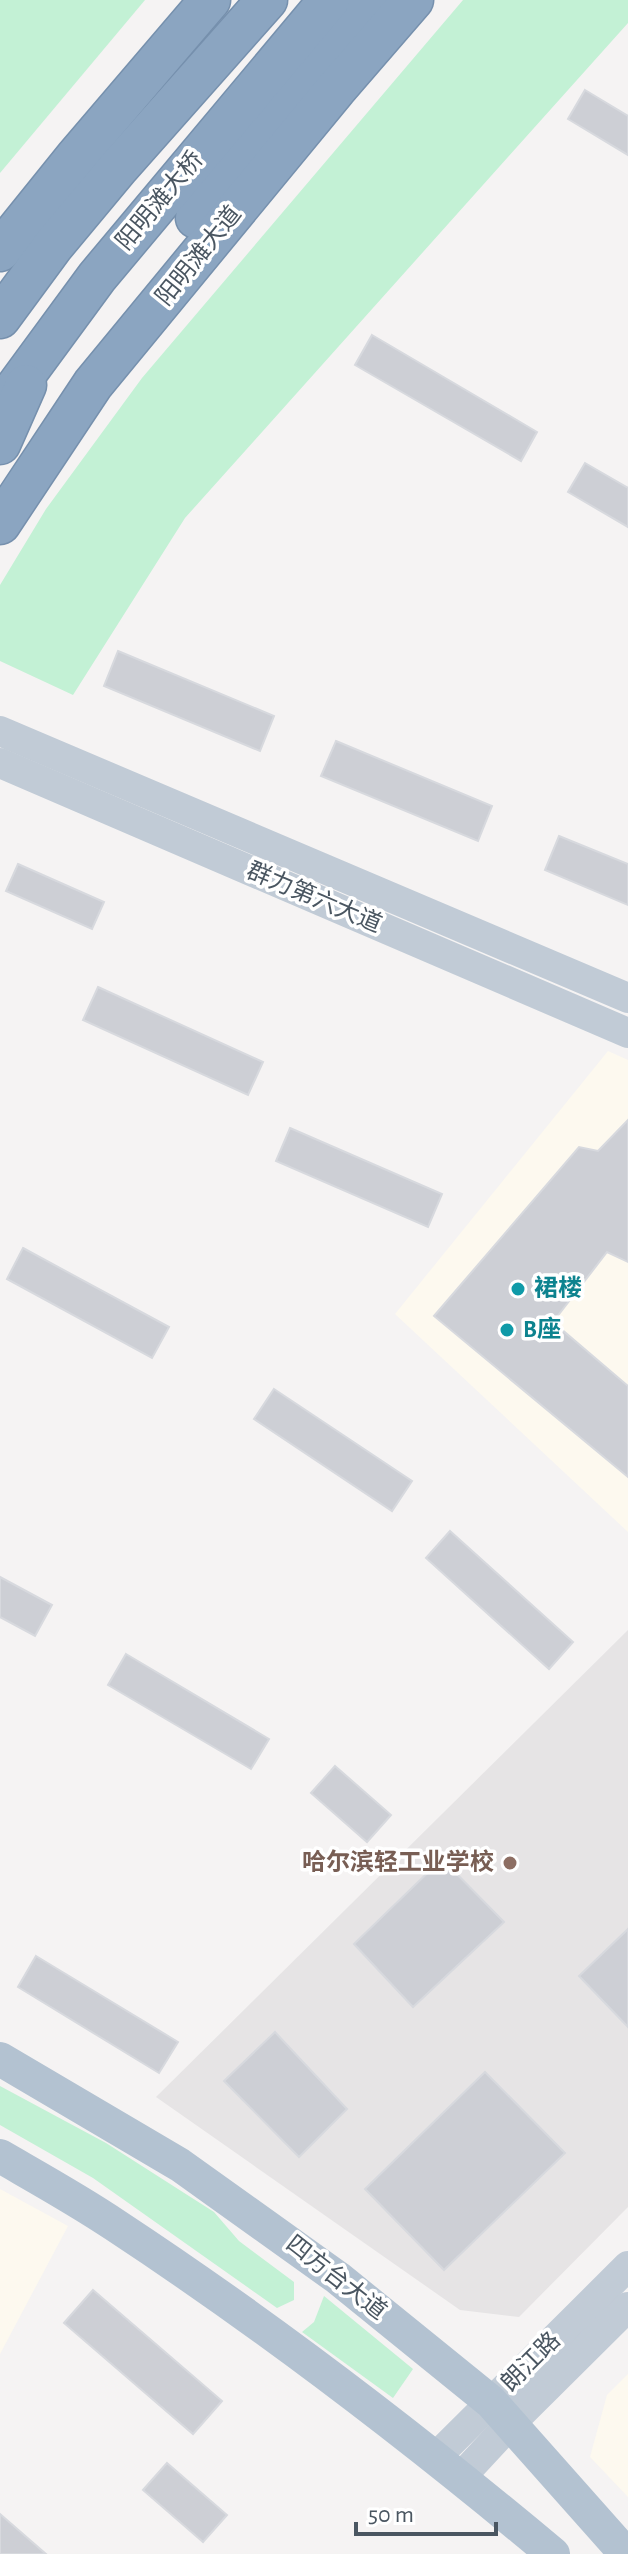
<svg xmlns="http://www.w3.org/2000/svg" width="628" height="2554" viewBox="0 0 628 2554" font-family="'Alegreya Sans','Noto Sans SC',sans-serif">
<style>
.commercial{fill:#fdf9ef}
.education{fill:#e6e4e5}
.green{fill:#c3f1d5}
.building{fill:#cdcfd5;stroke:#d7d9de;stroke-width:2}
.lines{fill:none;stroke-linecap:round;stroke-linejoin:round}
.highway-casing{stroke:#7690ad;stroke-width:43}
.secondary{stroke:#c1cbd6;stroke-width:30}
.primary{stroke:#b3c2d1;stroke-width:34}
.highway{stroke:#8ba5c1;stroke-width:40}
.culture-dot{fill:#0f9aa8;stroke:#fff;stroke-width:3}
.education-dot{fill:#8d6e63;stroke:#fff;stroke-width:3}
.labels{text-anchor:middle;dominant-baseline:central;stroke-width:7;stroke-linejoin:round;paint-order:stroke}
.street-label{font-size:24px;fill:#4a5661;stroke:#fff}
.culture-label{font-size:24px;font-weight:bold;fill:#0d838f;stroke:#fff;text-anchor:start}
.education-label{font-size:24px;font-weight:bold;fill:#785e54;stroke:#fff;text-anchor:end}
</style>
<rect width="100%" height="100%" fill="#f5f3f3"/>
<g class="commercial">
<polygon points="608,1051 628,1060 628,1532 395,1314"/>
<polygon points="0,2189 68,2226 0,2354"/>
<polygon points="628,2374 628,2497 590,2457 607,2395"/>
</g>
<polygon class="education" points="628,1630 628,2207 519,2317 460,2310 156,2097"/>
<g class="green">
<polygon points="0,0 145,0 0,173"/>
<polygon points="463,0 628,0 628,23 185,518 73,695 0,661 0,585 46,509 142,378"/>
<polygon points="0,2086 106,2143 214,2212 239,2241 294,2282 294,2300 277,2308 93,2178 0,2125"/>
<polygon points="324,2296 413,2369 393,2398 302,2332 314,2322"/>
</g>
<g class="building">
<polygon points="585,90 628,116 628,155 568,119"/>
<polygon points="372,335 537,432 521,461 355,365"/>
<polygon points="585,463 628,488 628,527 568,492"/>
<polygon points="118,651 274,716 260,751 104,686"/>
<polygon points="336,741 492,806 478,841 321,776"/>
<polygon points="559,836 628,864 628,905 545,870"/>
<polygon points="18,864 104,902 92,929 6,891"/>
<polygon points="98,987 263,1062 248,1095 83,1020"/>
<polygon points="628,1120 628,1262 607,1252 553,1322 628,1386 628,1477 434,1316 579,1147 598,1151"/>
<polygon points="290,1128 442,1194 428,1227 276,1161"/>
<polygon points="23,1248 169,1327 152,1358 7,1279"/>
<polygon points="274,1389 412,1481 392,1511 254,1419"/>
<polygon points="450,1531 573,1642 549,1669 426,1558"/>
<polygon points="0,1577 52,1605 35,1636 0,1617"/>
<polygon points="126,1654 269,1739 251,1769 108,1685"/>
<polygon points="335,1766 391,1815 367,1842 311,1793"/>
<polygon points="442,1859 504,1922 413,2007 354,1944"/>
<polygon points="628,1929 628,2027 579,1976"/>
<polygon points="36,1956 178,2042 159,2073 18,1987"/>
<polygon points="275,2032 347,2109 299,2157 224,2081"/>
<polygon points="485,2072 565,2153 444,2270 365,2189"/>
<polygon points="93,2290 222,2401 193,2434 64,2323"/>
<polygon points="167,2463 227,2515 203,2542 143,2490"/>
<polygon points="0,2514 46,2554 0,2554"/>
</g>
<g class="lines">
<g class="highway-casing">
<g id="highway">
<polyline points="196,218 312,68 372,0"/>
<polyline points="0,251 75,158 210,0"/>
<polyline points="0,318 53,246 118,168 267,0"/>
<polyline points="0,409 97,277 329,0"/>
<polyline points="0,444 26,385"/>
<polyline points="0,524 93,384 336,89 413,0"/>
</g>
</g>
<g class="secondary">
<polyline points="0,731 628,998"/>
<polyline points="0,763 628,1033"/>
<polyline points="435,2458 628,2266"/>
<polyline points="460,2478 511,2423 628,2307"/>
</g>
<g class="primary">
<polyline points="0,2059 180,2165 338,2278 491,2402 626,2554"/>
<path d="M 0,2156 C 38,2178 78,2200 115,2225 C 267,2325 413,2437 553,2554"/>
</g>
<use href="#highway" class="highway"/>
</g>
<g class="culture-dot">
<circle cx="518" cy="1289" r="8"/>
<circle cx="507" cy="1330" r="8"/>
</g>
<circle class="education-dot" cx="510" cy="1863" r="8"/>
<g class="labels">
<g class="street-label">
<text transform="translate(160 201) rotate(-50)">阳明滩大桥</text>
<text transform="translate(199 256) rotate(-51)">阳明滩大道</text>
<text transform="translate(314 898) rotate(23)">群力第六大道</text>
<text transform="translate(336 2278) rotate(38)">四方台大道</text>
<text transform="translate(531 2362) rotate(-45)">朗江路</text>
</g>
<g class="culture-label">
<text x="534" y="1289">裙楼</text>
<text x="523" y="1330">B座</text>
</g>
<g class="education-label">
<text x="494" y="1863">哈尔滨轻工业学校</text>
</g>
</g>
<path d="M356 2522v12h140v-12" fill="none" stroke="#4a5661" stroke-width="4"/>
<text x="368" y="2522" font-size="24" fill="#4a5661" stroke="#ffffff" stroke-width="6" paint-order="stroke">50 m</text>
</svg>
